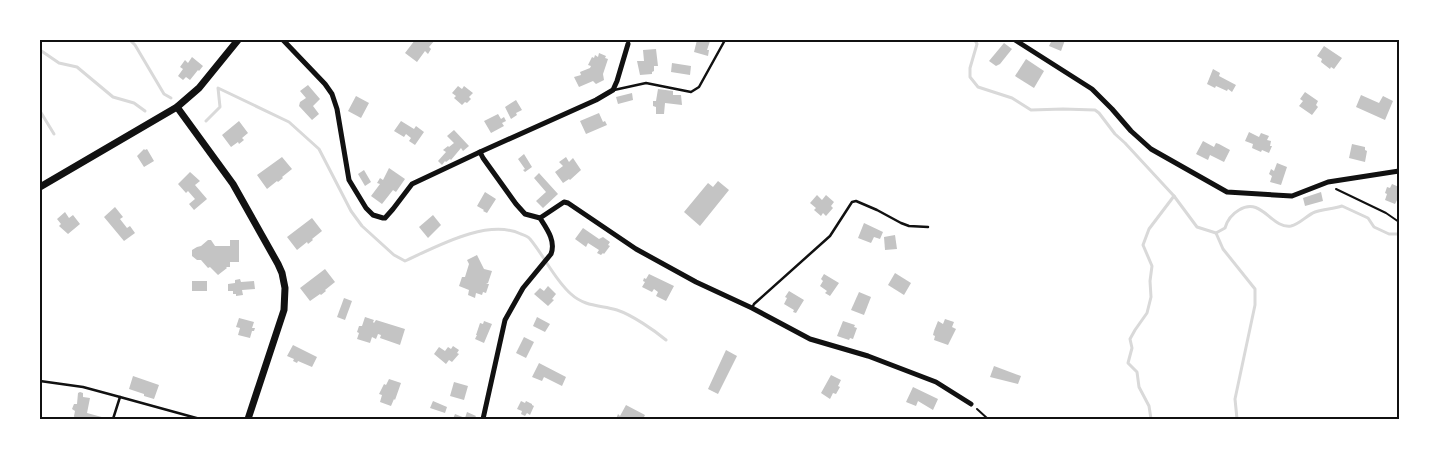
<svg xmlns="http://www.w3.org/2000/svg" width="1439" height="459" viewBox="0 0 1439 459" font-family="'IBM Plex Sans',sans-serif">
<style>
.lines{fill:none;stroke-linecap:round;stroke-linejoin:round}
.stream{stroke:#d9d9d9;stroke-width:3}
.building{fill:#c4c4c4}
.path{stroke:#111;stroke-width:2}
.service{stroke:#111;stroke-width:2.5}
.minor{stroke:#111;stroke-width:5}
.tertiary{stroke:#111;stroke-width:7}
.neatline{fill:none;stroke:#111;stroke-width:2}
</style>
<rect width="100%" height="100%" fill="#fff"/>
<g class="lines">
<g class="stream">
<polyline points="130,40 135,45 164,94 171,98"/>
<path d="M 975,40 L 977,44 L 970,68 L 970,77 L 978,87 L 1012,98 L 1031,110 L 1063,109 L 1095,110 L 1099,113 L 1115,134 L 1125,143 L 1174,196 L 1197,227 L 1216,233 L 1225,228 C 1227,221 1232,214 1239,210 C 1262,196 1271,229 1291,226 C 1300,224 1307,215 1315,212 C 1324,209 1333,209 1342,206 L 1368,218 L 1374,227 L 1389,234 L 1399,234"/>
<polyline points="40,50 59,63 77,67 113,97 134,103 145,111"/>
<polyline points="40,111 54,134"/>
<path d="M 206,121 L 220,107 L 218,88 L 289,122 L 319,149 L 351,211 L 362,226 L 394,255 L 405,261 C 436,247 487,218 521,234 C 524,235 528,236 530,239 C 545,257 554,279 571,294 C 585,307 601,305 617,310 C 632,315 654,330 666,340"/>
<polyline points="1216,233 1223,249 1255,289 1255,305 1235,399 1237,419"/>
<polyline points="1151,419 1149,406 1139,387 1137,372 1128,363 1132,348 1130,339 1135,330 1147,313 1151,297 1150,281 1152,266 1143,245 1149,229 1174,196"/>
</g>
</g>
<g class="building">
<polygon points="415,40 435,40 429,47 431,49 428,54 425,51 417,62 405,53"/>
<polygon points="697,40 710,41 707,50 709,50 708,56 694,52"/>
<polygon points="1052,40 1065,40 1061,51 1049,46"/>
<polygon points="1004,43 1012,49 1000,64 996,66 989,61"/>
<polygon points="1324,46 1342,58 1334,69 1331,67 1330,69 1321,62 1322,59 1317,56"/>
<polygon points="656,49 658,66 654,66 654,71 652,72 652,74 640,75 637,61 644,61 643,50"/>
<polygon points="599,53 606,56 605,58 608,59 603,74 604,80 596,84 593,81 579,87 574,77 581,75 580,72 590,68 591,66 588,65 592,57 594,58 595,55 598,57"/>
<polygon points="192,57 203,66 199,71 198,70 190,80 186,77 183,80 178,76 183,69 180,67 185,60 188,63"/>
<polygon points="1026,59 1044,71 1034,88 1015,76"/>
<polygon points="672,63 691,66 690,75 671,72"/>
<polygon points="1213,69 1220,73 1219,76 1236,85 1232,92 1228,89 1227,91 1216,86 1215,88 1207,84"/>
<polygon points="308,85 320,99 313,106 319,114 312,120 299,106 300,102 306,98 300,91"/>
<polygon points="458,86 462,89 464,86 473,93 469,97 471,99 467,103 465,102 462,105 454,98 456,96 452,93"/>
<polygon points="658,89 673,91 673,95 681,95 682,105 665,103 664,114 656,114 656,107 653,106 653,101 656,101"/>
<polygon points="1305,92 1318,101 1316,105 1318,107 1312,115 1299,106 1303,101 1300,99"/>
<polygon points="632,93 633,100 618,104 616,97"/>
<polygon points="1361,95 1379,103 1383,96 1393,101 1385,120 1356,107"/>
<polygon points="356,96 369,103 361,118 348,111"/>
<polygon points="516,100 522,110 516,113 517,115 511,119 505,107"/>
<polygon points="599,113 603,122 605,121 607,125 586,134 580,121"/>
<polygon points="498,114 501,119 504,117 506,121 502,123 504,126 491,133 484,121"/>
<polygon points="239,121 248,133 242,138 244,140 239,144 238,142 231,147 222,135"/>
<polygon points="401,121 414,129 416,126 424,132 415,145 409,141 411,138 406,134 404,137 394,131"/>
<polygon points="454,130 469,146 463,151 461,148 451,160 450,159 446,162 445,161 442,165 438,161 446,152 443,150 448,146 449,147 454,143 447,136"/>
<polygon points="1249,132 1259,137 1261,133 1269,136 1267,140 1271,141 1270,146 1272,146 1269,153 1262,150 1261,152 1252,148 1253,144 1245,141"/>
<polygon points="1203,141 1214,147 1216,143 1219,144 1230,150 1224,162 1210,155 1208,160 1196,154"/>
<polygon points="1352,144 1365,147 1365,150 1367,151 1365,162 1349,158"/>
<polygon points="144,149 145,150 147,149 154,161 144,167 137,156"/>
<polygon points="524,154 532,167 525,172 523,170 525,169 518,159"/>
<polygon points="282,157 292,169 282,177 283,178 278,182 277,181 267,189 257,175"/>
<polygon points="566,157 569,162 573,158 581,170 570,180 569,179 563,183 555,172 563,166 559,162"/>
<polygon points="1277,163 1287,167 1281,185 1270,182 1272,176 1269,174 1271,169 1274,171"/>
<polygon points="389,168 405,179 396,192 393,190 382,204 371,196 380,184 377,183 380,178 383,180"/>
<polygon points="364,170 371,182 365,186 358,174"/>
<polygon points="190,172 200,181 195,185 207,199 194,210 189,204 195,199 188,191 186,193 178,184"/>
<polygon points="539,173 558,194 543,208 536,201 546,192 534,178"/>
<polygon points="718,181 729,190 700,226 684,212 708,183 713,187"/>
<polygon points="1392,184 1399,187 1399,198 1398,198 1395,204 1385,200 1387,194 1385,193 1387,187 1390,188"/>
<polygon points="485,192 496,199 487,213 483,211 484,210 477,206"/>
<polygon points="1321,192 1323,201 1305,206 1303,198"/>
<polygon points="817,195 822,200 826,195 834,202 831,206 833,208 826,216 823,213 821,216 814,210 816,208 810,203"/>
<polygon points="115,207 123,217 120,219 127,228 130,226 135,233 124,241 104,217"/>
<polygon points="65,212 69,218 73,215 80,224 68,234 59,226 61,224 57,219"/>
<polygon points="433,215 441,225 428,238 419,227"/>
<polygon points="312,218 322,231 312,239 313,240 308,244 307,242 297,250 287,237"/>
<polygon points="864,223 883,232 880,239 874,237 871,243 858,238"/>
<polygon points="583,228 599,239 603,237 610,242 608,245 610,246 604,254 603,253 601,255 597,253 599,250 588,243 586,247 575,239"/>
<polygon points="895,235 897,249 885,250 884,237"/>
<polygon points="208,240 211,240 215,246 230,246 230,240 239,240 239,262 230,262 230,267 226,267 227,268 218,275 210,267 208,268 201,260 197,260 192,256 192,250 197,247 201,246"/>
<polygon points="477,255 484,269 492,271 488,283 486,284 489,284 486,293 483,292 482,295 476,293 475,298 468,295 469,290 459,286 462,277 465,277 469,264 467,260"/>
<polygon points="325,269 335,282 325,290 326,291 321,295 320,294 310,301 300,288"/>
<polygon points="895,273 911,283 904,295 888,285"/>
<polygon points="649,274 674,286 666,301 656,296 658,292 654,289 652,292 642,287 645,282 643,281 644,278 646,279"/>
<polygon points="824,274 839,283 830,296 825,293 827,291 820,286 823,281 821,279"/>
<polygon points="240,279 241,282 254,281 255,289 242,290 243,295 236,296 236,294 233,294 233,291 228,291 228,284 235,283 235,280"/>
<rect x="192" y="281" width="15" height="10"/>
<polygon points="548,286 556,294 552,299 554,300 548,306 534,294 540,288 544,291"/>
<polygon points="789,291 804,300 796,313 793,312 794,310 784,304 787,298 785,297"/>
<polygon points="859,292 871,297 864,315 851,310"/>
<polygon points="344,298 352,301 345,320 337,317"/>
<polygon points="365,317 374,320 373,322 374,323 376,320 405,329 400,345 380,338 381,335 378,334 376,339 372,337 370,343 357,339 359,333 357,332 359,326 362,326"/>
<polygon points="537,317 550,324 545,332 533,326"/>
<polygon points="239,318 254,322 252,328 255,328 254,331 252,331 250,338 238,335 240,328 236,327"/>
<polygon points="945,319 954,322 952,327 956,329 948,345 934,340 935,336 933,335 934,331 938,321 943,324"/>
<polygon points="484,321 492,324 484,343 475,339 477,335 476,335 480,323 483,324"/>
<polygon points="843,321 855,325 854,327 857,328 853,339 850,338 849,340 837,336"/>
<polygon points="524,337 534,342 526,358 516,353"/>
<polygon points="293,345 317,357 312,367 298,361 297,363 293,361 294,359 287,356"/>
<polygon points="453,346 459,350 457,353 459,354 452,362 449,360 446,364 434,354 439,347 445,351 448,347 451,349"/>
<polygon points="726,350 737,356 718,394 708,389"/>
<polygon points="539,363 566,377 562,386 544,377 542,381 532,377"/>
<polygon points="994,366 1021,376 1018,384 990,377"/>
<polygon points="831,375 841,380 838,386 840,387 836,394 833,393 830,399 821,393"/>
<polygon points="133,376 159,385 154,399 144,396 144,394 129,389"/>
<polygon points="389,379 401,383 395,400 394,399 391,406 380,402 382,395 379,394 384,384 386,385"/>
<polygon points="454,382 468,386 464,400 450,396"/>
<polygon points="913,387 938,399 933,410 918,401 916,406 906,402"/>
<polygon points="80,392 83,393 83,397 90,398 87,413 109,419 75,419 74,416 75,411 72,409 74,404 77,404 78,393"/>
<polygon points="433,401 447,407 445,413 430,408"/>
<polygon points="521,401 525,403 526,401 532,404 532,405 534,406 530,415 527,413 525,416 521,414 522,411 517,409"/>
<polygon points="626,405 645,415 643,419 616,419 618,414 620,416"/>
<polygon points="467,412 476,416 474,419 453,419 455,414 465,418"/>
</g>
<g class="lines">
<g class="path">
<polyline points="1336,189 1386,213 1399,222"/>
<polyline points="977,409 988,419"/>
</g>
<g class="service">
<polyline points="614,90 646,83 691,92 699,87 725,40"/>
<polyline points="752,308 754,304 830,236 852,202 856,201 877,210 901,223 909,226 928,227"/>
<polyline points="40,381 83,387 120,397"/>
<polyline points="113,419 120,397 200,419"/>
</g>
<g class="minor">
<polyline points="283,40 325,84 332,94 337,109 349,180 366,208 373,215 383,218 385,218 393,209 412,184 480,152 596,100 613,90 617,81 628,44"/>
<polyline points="1015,40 1092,89 1112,109 1131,131 1151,149 1227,192 1292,196 1328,182 1399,171"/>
<path d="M 480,152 L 483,158 L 516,204 L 525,214 L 540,218 C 547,229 556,241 551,254 L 523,288 L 505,320 L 483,419"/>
<polyline points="540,218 564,202 568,203 636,249 696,282 752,308 810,339 868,356 936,382 971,404"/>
</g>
<g class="tertiary">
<polyline points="177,107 233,184 278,264 282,273 285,288 284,310 248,419"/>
<polyline points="40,187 177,107 199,88 238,40"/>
</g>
</g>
<rect width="1439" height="459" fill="none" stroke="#ffffff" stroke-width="82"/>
<rect x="41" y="41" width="1357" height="377" class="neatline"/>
</svg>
